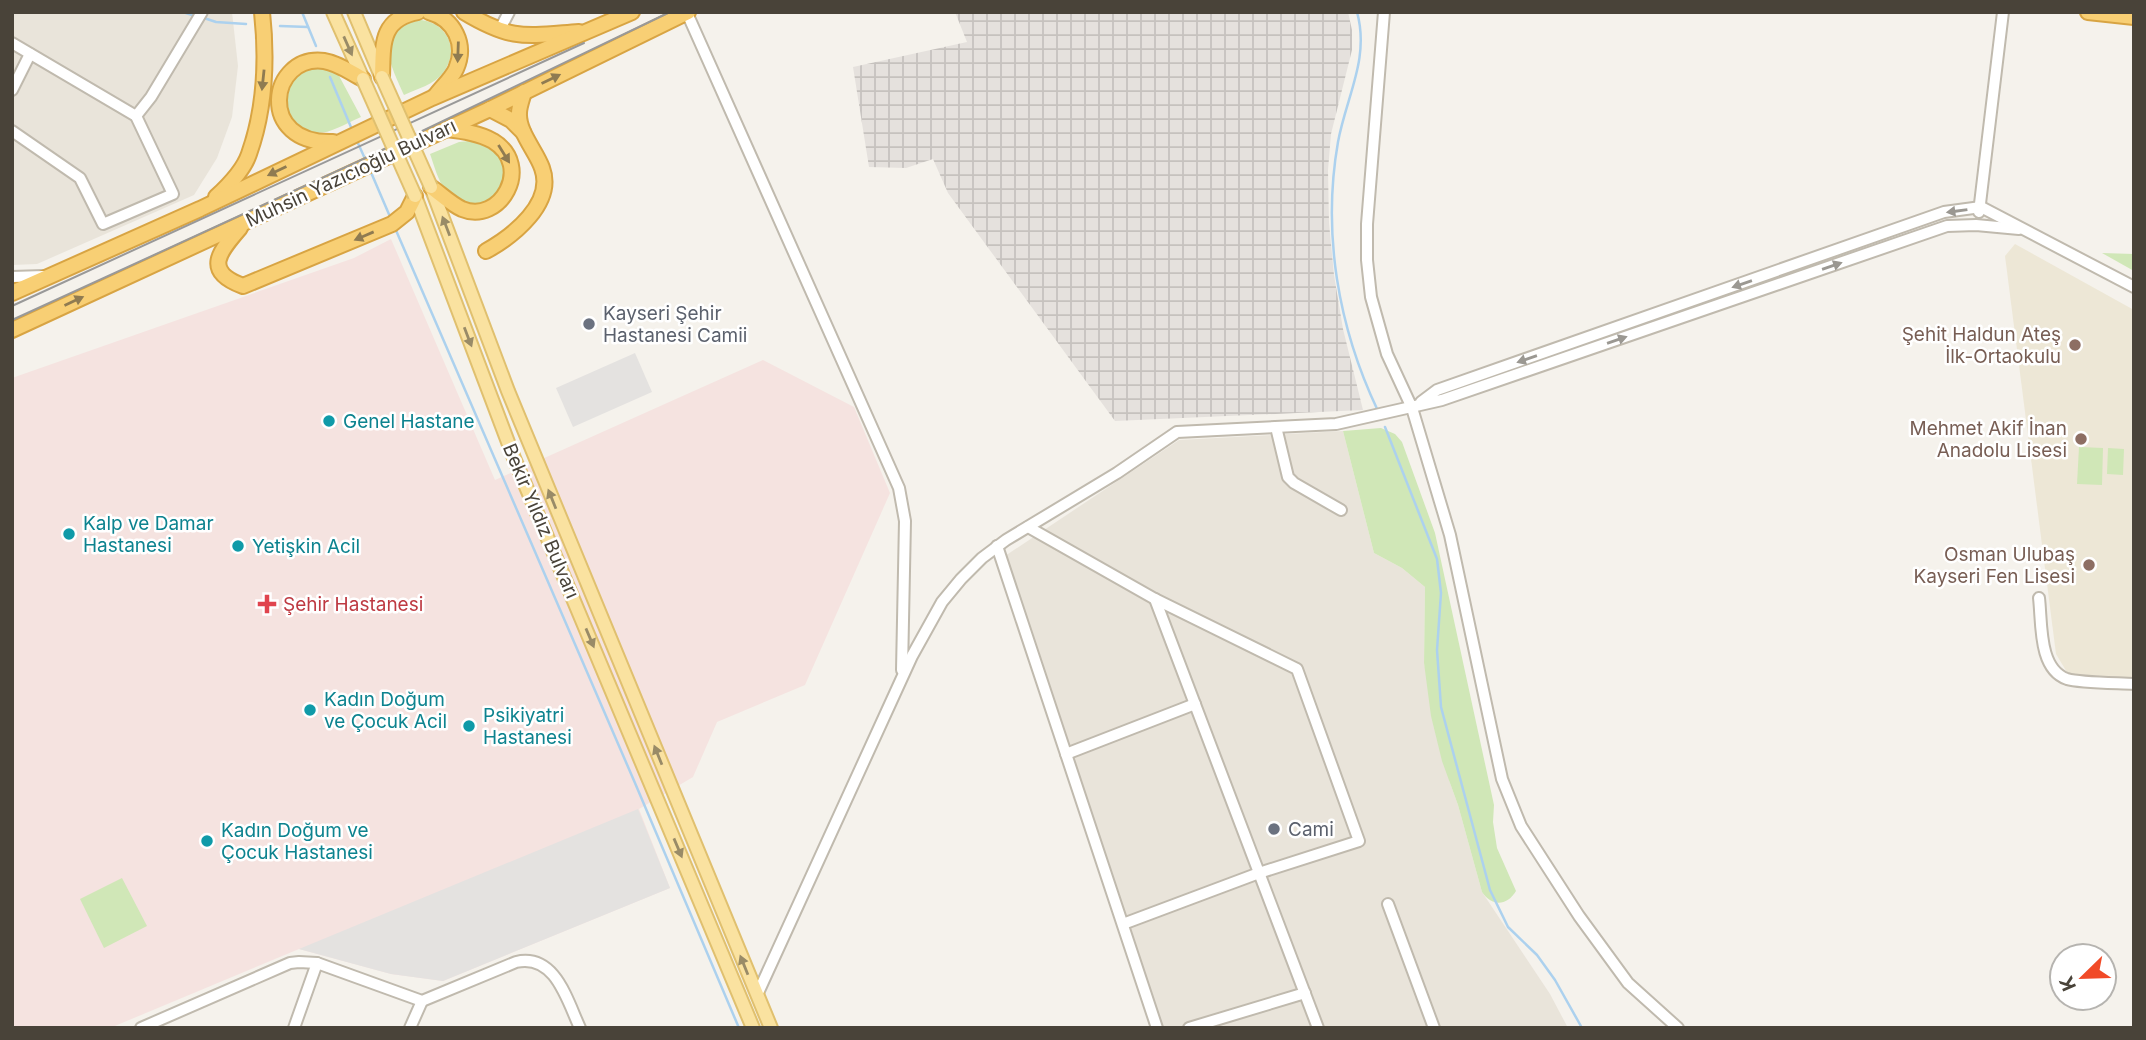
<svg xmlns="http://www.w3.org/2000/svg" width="2146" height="1040" viewBox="0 0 2146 1040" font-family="Inter,sans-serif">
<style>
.residential{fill:#e9e4da}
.industrial{fill:url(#industrial-grid)}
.education{fill:#ede7d6}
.medical{fill:#f5e3e0}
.green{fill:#d0e7b7}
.parking{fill:#e4e2e0}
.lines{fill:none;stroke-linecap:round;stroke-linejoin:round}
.stream{stroke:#acd1ee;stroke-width:2.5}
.minor-casing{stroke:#c0baae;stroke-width:14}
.major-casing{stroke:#e0c06f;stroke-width:16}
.highway-casing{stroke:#d8a443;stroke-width:18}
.minor{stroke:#fff;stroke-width:10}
.major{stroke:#fae2a0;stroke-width:12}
.highway{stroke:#f8cf74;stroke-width:14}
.tram{stroke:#999;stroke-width:2}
.major-bridge-casing{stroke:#e0c06f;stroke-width:16;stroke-linecap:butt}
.major-bridge{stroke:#fae2a0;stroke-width:12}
.oneway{fill:#998b67}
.oneway2{fill:#8f7b51}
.oneway3{fill:#9b9892}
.worship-dot{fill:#6b7280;stroke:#fff;stroke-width:2.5}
.education-dot{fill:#8d6e63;stroke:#fff;stroke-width:2.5}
.culture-dot{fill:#0f9aa8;stroke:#fff;stroke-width:2.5}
.health-dot{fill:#e0444e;stroke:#fff;stroke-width:2.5}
.labels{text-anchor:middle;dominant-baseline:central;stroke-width:5;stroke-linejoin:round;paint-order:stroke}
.street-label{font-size:19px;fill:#494339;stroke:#fff}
.worship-label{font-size:19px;fill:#5b616d;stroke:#fff;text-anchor:start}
.education-label{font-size:19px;fill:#785e54;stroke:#fff;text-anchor:end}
.culture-label{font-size:19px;fill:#0d838f;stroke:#fff;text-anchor:start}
.health-label{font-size:19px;fill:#be3a42;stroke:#fff;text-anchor:start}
</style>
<defs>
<pattern id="industrial-grid" width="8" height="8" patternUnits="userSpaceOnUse" patternTransform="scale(1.75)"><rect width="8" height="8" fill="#e5e1dd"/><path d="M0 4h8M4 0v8" fill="none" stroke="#c6c2be"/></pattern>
</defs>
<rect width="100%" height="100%" fill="#f5f2ec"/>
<g class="residential">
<polygon points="12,12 232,12 238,66 232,117 217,158 194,195 37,264 12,265"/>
<polygon points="1343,431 1374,553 1402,568 1425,587 1424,663 1450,783 1458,805 1482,892 1550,994 1568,1028 1153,1028 999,564 996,562 1179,440"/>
</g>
<polygon class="industrial" points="955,12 1348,12 1352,30 1352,50 1331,134 1328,170 1329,223 1334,275 1343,329 1363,410 1115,421 948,193 933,159 906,168 869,167 853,67 967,42"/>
<polygon class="education" points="2015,244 2134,310 2134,678 2068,674 2056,654 2005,256"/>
<polygon class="medical" points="391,239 495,480 763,360 854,407 890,493 805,685 717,722 693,777 639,809 670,888 443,981 391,974 299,949 110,1028 12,1028 12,378 354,258"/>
<g class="green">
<path d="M 412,20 C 443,17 463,47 443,73 C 435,84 417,89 404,95 C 393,69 372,35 412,20 Z"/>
<path d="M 325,67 L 337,72 L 361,117 C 332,130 321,141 291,125 L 283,94 C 295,73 301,69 325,67 Z"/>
<path d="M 469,141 C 539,153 486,240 445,189 C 438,181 434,165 430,154 L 459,142 Z"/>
<polygon points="2102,253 2134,254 2134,271"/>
<path d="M 1381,428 L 1395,434 L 1402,442 L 1435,533 L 1494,805 L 1493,822 L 1497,848 L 1516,891 C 1507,906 1492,907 1482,892 L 1458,805 L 1442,761 L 1431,716 L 1424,663 L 1425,587 L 1402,568 L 1374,553 L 1343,431 Z"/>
<polygon points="2079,447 2103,448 2102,485 2077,484"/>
<polygon points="2108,448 2124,449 2123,475 2107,474"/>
<polygon points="122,878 147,926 104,948 80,899"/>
</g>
<g class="parking">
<polygon points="635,353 652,392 573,427 556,388"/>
<polygon points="638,809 670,888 443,981 391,974 299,949"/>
</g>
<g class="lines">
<g class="stream">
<polyline points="183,12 195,16"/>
<polyline points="302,12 316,46"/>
<path d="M 1357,12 C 1370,59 1346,97 1338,142 C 1322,233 1338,327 1378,411"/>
<polyline points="201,17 216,22 246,24"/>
<polyline points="280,26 308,27"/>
<polyline points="330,77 353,132"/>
<polyline points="357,141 366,161"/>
<polyline points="370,170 391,219"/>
<polyline points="395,228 635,783 739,1028"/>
<polyline points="1385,427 1437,559 1441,593 1437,650 1441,707 1490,890 1508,927 1537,955 1555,980 1582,1028"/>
</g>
<g class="minor-casing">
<g id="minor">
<polyline points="1384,12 1367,224 1367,260 1371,297 1387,354 1412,408 1450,535 1502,779 1521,826 1579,916 1628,983 1678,1028"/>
<polyline points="687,13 899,488 905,521 902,670"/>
<polyline points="499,31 509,12"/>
<polyline points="12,43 136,116 173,194 103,224 80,178 12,131"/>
<polyline points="12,90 30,54"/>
<polyline points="136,116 151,97 202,12"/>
<polyline points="1979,212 2003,12"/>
<polyline points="12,277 44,276"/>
<polyline points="1421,402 1437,390 1944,212 1981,207 2134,287"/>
<polyline points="1276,427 1288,477 1294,483 1341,510"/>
<polyline points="1028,527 1155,599 1297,669 1359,841 1259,873 1123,924"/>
<polyline points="997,546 1157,1028"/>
<path d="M 2039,598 C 2042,622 2038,669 2067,679 C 2080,683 2118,683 2134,684"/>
<polyline points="1155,599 1318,1028"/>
<polyline points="1066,754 1195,704"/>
<polyline points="1388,904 1434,1028"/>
<polyline points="757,995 912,656 942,602 961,579 982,558 1006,540 1117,473 1177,432 1336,424 1442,400 1947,226 1976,225 2019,229"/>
<path d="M 141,1028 L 290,963 L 299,962 L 317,963 L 422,1001 L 516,962 C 555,953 567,1000 580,1028"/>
<polyline points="294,1028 317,963"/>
<polyline points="410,1028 422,1001"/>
<polyline points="1189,1028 1305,993"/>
</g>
</g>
<g class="major-casing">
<g id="major">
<polyline points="333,12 363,79"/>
<polyline points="354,12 381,76"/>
<polyline points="431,187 508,391 771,1028"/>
<polyline points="415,196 514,458 753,1028"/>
</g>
</g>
<g class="highway-casing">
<g id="highway">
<path d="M 429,12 C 454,19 467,44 456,69 C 452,78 442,87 436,95"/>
<path d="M 464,12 C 512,41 525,36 579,32"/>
<polyline points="2088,12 2134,17"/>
<path d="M 382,77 C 383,45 380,19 418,12"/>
<polyline points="490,109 511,120 523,132"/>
<path d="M 333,142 C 256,145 269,54 324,61 C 338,63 351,73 363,79"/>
<path d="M 431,187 C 441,194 451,204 462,209 C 500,225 534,166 493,141 C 479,133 462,131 446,129"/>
<path d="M 216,197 C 228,186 244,169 249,154 C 265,109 267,58 262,12"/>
<path d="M 240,228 C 220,251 202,271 243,286 L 392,224 L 407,212 L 415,196"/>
<path d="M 486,251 C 513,236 555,203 542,168 C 536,151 518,132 519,113 C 519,107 522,99 524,92"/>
<polyline points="12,293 200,209 432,98 632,12"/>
<polyline points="12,330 490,109 688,12"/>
</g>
</g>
<use href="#minor" class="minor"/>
<use href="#major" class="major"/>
<use href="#highway" class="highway"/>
<g class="tram">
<polyline points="12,306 584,43"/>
<polyline points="12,320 370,156 670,12"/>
</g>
<g class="major-bridge-casing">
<g id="major-bridge">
<polyline points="382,77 431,187"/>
<polyline points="363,79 415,196"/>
</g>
</g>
<use href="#major-bridge" class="major-bridge"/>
</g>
<defs><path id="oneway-solid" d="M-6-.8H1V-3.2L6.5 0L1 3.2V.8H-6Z" transform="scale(1.75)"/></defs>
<g class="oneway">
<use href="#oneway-solid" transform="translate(348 46) rotate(66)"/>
<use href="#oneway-solid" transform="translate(446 226) rotate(-111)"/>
<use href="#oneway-solid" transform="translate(468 337) rotate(69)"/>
<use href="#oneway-solid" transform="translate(552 499) rotate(-112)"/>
<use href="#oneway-solid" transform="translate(590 638) rotate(67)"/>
<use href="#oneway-solid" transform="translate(658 755) rotate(-112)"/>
<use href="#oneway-solid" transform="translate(678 848) rotate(67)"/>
<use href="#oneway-solid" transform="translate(744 965) rotate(-112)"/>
</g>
<g class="oneway2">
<use href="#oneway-solid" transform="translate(458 52) rotate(92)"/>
<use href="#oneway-solid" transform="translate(551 79) rotate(-26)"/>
<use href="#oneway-solid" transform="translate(263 80) rotate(96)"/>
<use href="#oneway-solid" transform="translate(504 154) rotate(58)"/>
<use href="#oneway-solid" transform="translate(277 171) rotate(154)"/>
<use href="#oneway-solid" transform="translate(364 236) rotate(157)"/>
<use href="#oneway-solid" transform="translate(74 301) rotate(-25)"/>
</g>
<g class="oneway3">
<use href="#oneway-solid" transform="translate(1957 211) rotate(172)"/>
<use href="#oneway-solid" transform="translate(1832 266) rotate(-19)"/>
<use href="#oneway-solid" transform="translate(1742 284) rotate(161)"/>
<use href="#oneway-solid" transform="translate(1617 340) rotate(-19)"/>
<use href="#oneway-solid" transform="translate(1527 359) rotate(161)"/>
</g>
<g class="worship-dot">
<circle cx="589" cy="324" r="7"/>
<circle cx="1274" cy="829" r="7"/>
</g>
<g class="education-dot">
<circle cx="2075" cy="345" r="7"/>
<circle cx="2081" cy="439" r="7"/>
<circle cx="2089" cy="565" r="7"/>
</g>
<g class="culture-dot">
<circle cx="329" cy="421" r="7"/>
<circle cx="69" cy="534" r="7"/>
<circle cx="238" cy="546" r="7"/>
<circle cx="310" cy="710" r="7"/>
<circle cx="469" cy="726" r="7"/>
<circle cx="207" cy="841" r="7"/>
</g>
<path class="health-dot" d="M263.5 593.5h7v7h7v7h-7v7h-7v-7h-7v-7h7z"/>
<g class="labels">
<g class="street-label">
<text transform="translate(351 173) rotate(-25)">Muhsin Yazıcıoğlu Bulvarı</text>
<text transform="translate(541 521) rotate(67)">Bekir Yıldız Bulvarı</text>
</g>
<g class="worship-label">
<text x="603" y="313">Kayseri Şehir<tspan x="603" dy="22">Hastanesi Camii</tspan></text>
<text x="1288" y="829">Cami</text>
</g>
<g class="education-label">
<text x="2061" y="334">Şehit Haldun Ateş<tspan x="2061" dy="22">İlk-Ortaokulu</tspan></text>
<text x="2067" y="428">Mehmet Akif İnan<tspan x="2067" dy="22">Anadolu Lisesi</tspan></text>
<text x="2075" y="554">Osman Ulubaş<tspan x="2075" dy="22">Kayseri Fen Lisesi</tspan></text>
</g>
<g class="culture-label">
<text x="343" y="421">Genel Hastane</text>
<text x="83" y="523">Kalp ve Damar<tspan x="83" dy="22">Hastanesi</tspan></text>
<text x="252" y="546">Yetişkin Acil</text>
<text x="324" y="699">Kadın Doğum<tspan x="324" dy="22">ve Çocuk Acil</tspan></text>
<text x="483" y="715">Psikiyatri<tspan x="483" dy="22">Hastanesi</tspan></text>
<text x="221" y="830">Kadın Doğum ve<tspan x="221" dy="22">Çocuk Hastanesi</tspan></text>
</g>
<g class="health-label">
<text x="283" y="604">Şehir Hastanesi</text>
</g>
</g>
<rect width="2146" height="1040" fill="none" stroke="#494339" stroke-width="28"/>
<g transform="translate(2083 977) rotate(247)"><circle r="33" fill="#ffffff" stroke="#b6b4b0" stroke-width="2"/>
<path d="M0-5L12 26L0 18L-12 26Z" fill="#f14a27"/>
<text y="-10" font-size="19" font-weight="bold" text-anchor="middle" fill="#494339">K</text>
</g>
</svg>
